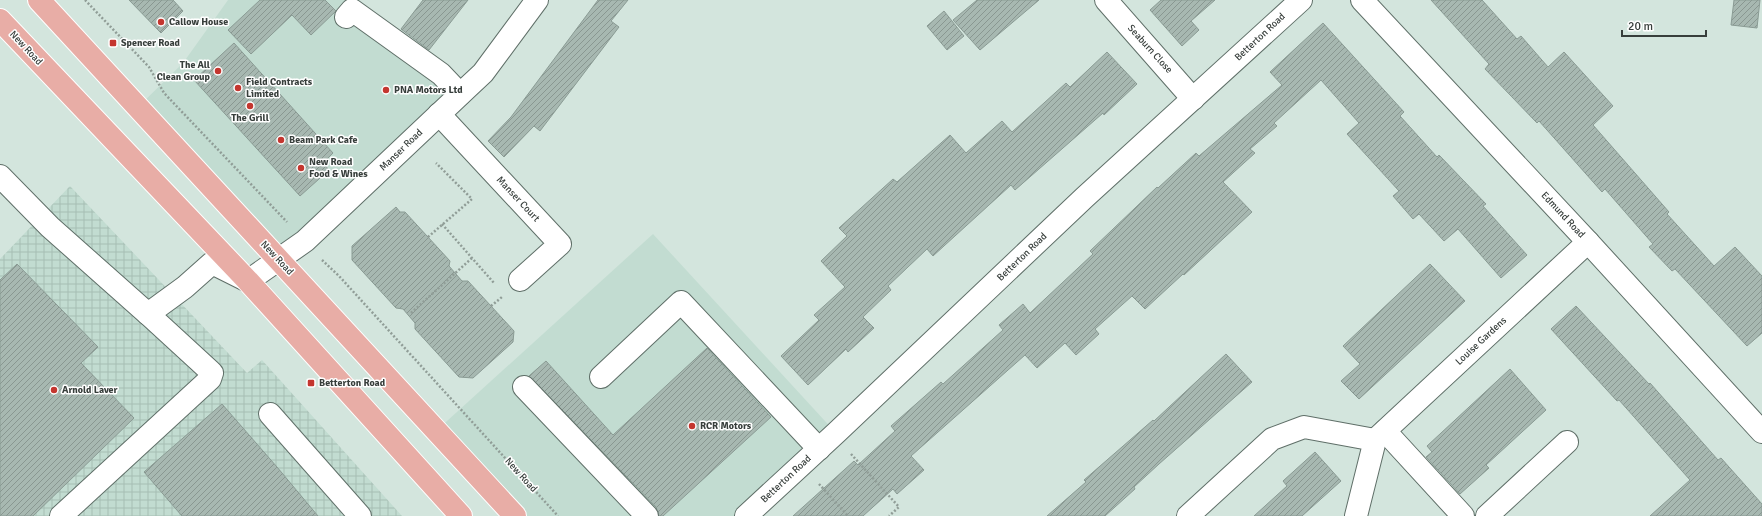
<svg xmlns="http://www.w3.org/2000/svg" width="1762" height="516" viewBox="0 0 1762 516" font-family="Signika,sans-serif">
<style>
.built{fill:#c2dcd1}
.industrial{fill:url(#industrial-grid)}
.building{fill:url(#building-hatch);stroke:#8a9b94}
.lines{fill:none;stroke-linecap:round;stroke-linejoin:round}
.minor-casing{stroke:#5f6f68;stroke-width:24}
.major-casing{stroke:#fff;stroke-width:24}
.path{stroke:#909d97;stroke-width:2.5;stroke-dasharray:2 2;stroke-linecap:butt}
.minor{stroke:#fff;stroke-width:22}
.major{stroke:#e8ada6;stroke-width:22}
.poi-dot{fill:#c4362f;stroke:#fff;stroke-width:1.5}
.labels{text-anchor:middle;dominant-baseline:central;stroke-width:3;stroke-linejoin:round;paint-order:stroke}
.poi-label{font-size:10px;font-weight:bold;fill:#373e3b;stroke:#fff;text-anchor:start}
.street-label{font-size:10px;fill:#373e3b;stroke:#fff}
</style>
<defs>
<pattern id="industrial-grid" width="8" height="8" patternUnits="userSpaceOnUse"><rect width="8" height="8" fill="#c2dcd1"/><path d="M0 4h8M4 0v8" fill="none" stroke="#a7beb4"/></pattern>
<pattern id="building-hatch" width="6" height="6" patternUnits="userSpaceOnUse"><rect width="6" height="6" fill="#a7b8b1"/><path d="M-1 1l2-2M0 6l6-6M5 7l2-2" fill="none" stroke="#899791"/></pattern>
</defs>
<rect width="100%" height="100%" fill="#d3e5dd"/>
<g class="built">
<polygon points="228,0 353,0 468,87 278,259 138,107 183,63"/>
<polygon points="653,234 836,433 746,516 515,516 436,431"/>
</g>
<polygon class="industrial" points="70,186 247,373 262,360 402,516 0,516 0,259"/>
<g class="building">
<polygon points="129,0 173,0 183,11 161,33"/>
<polygon points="260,0 325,0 336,11 311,35 292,15 251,54 228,30"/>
<polygon points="423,0 468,0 429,50 401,29"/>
<polygon points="598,0 628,0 611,21 619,27 540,131 534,126 504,157 488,141 511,117"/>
<polygon points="977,0 1039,0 980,50 953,20"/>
<polygon points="1161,0 1215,0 1191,21 1199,30 1182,46 1150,10"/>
<polygon points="1431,0 1482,0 1517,39 1521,36 1548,67 1564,52 1613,106 1593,125 1669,212 1667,214 1714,266 1735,247 1762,276 1762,333 1747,346 1675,269 1672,271 1649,247 1653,244 1605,189 1602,192 1539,121 1537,123 1485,69 1489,64"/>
<polygon points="1734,0 1760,0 1757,28 1731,25"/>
<polygon points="944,11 964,36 947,50 927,26"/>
<polygon points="1323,23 1404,112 1400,116 1437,157 1439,155 1486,204 1483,206 1527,255 1501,278 1458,229 1444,241 1419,214 1413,219 1393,196 1399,191 1347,134 1359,123 1321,80 1274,123 1277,126 1250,149 1255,153 1223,182 1252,212 1184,275 1183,274 1145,309 1132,296 1095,329 1099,334 1076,355 1065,343 1037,368 1025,355 911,456 924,470 897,494 893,489 863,516 793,516 854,461 858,465 895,431 891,426 941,382 943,384 1003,330 999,325 1023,304 1030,313 1093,254 1090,251 1157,187 1158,188 1196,153 1199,156 1282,85 1270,72"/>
<polygon points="234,43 333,153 323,163 329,170 300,196 194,80"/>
<polygon points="1107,52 1137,84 1104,115 1103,113 1015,190 1011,185 933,256 927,249 888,286 891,290 863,317 874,328 848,352 846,349 808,385 781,356 819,320 814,315 845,287 821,261 847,236 839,228 893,179 897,182 950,135 966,153 1002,121 1012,132 1066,83 1070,87"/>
<polygon points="396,207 400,212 405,212 450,261 449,266 462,281 468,281 514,331 513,342 473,378 459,377 415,329 415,323 403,309 396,308 352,260 352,246"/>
<polygon points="17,264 98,347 81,363 134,418 33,516 0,516 0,280"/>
<polygon points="1430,264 1465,301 1359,399 1341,381 1360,364 1343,346"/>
<polygon points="1576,306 1649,384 1650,383 1718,460 1721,458 1737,476 1762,504 1762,516 1650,516 1690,480 1619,400 1617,401 1551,329"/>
<polygon points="707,348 771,417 663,516 659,516 656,507 529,376 546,361 613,435"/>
<polygon points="1226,354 1252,382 1159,464 1134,487 1135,489 1105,516 1047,516 1086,482 1084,480 1153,420 1154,421"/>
<polygon points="1510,369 1546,410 1486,465 1489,468 1460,494 1426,457 1432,452 1427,446"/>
<polygon points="222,404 277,467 318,516 182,516 144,472"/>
<polygon points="1315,452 1341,481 1302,516 1254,516 1287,486 1283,481"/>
</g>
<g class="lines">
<g class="minor-casing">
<g id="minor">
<polyline points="1106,0 1193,99"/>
<polyline points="1362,0 1588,242 1762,432"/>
<polyline points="346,17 352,10 441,74 460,94"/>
<polyline points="439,114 560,244 520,280"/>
<polyline points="0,176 50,227 148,314 185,287 212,263 248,281 305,241 468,87 483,73 537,0"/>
<polyline points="601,377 681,302 819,449"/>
<polyline points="524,387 647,516"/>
<polyline points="270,414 360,516"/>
<polyline points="1385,431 1463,516"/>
<polyline points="61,516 210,379 212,373 209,370 148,314"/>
<polyline points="746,516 836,433 1085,197 1301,0"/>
<polyline points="1188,516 1272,439 1304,427 1375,440"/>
<polyline points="1356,516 1375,440 1588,242"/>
<polyline points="1487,516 1567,442"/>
</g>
</g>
<g class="major-casing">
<g id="major">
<polyline points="39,0 515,516"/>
<polyline points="0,20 248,281 461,516"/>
</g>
</g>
<g class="path">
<polyline points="85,0 149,67 164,93 287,222"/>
<polyline points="442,224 494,283"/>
<polyline points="428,237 472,199 436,163"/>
<polyline points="322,260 339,276 558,516"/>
<polyline points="491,306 502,297"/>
<polyline points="411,313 472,258"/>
<polyline points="851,454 899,507 889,516"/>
<polyline points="819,484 848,516"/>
</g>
<use href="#minor" class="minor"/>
<use href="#major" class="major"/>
</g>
<g class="poi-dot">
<circle cx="161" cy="22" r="4"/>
<rect x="109" y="39" width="8" height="8" rx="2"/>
<circle cx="218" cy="71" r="4"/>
<circle cx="238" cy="88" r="4"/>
<circle cx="386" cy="90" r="4"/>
<circle cx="250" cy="106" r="4"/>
<circle cx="281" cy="140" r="4"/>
<circle cx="301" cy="168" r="4"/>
<rect x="307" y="379" width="8" height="8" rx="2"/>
<circle cx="54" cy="390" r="4"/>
<circle cx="692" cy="426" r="4"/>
</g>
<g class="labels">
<g class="poi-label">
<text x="169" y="22">Callow House</text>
<text x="121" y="43">Spencer Road</text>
<text x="210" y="65" text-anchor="end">The All<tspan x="210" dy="12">Clean Group</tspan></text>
<text x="246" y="82">Field Contracts<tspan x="246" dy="12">Limited</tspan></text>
<text x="394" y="90">PNA Motors Ltd</text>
<text x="250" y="118" text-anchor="middle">The Grill</text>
<text x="289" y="140">Beam Park Cafe</text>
<text x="309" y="162">New Road<tspan x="309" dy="12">Food &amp; Wines</tspan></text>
<text x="319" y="383">Betterton Road</text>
<text x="62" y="390">Arnold Laver</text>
<text x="700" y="426">RCR Motors</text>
</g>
<g class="street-label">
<text transform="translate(1260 37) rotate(-43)">Betterton Road</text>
<text transform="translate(26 48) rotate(47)">New Road</text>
<text transform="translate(1150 49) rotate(48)">Seaburn Close</text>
<text transform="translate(401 150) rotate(-44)">Manser Road</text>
<text transform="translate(518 199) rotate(47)">Manser Court</text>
<text transform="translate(1563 215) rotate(47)">Edmund Road</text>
<text transform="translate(1022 257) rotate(-44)">Betterton Road</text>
<text transform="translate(277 258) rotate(47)">New Road</text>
<text transform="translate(1481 341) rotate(-43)">Louise Gardens</text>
<text transform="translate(521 475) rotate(48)">New Road</text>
<text transform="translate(786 479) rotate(-43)">Betterton Road</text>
</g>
</g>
<path d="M1622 30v6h84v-6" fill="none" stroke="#373e3b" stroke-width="2"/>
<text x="1628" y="30" font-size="12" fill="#373e3b" stroke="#ffffff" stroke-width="3" paint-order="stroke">20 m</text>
</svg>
